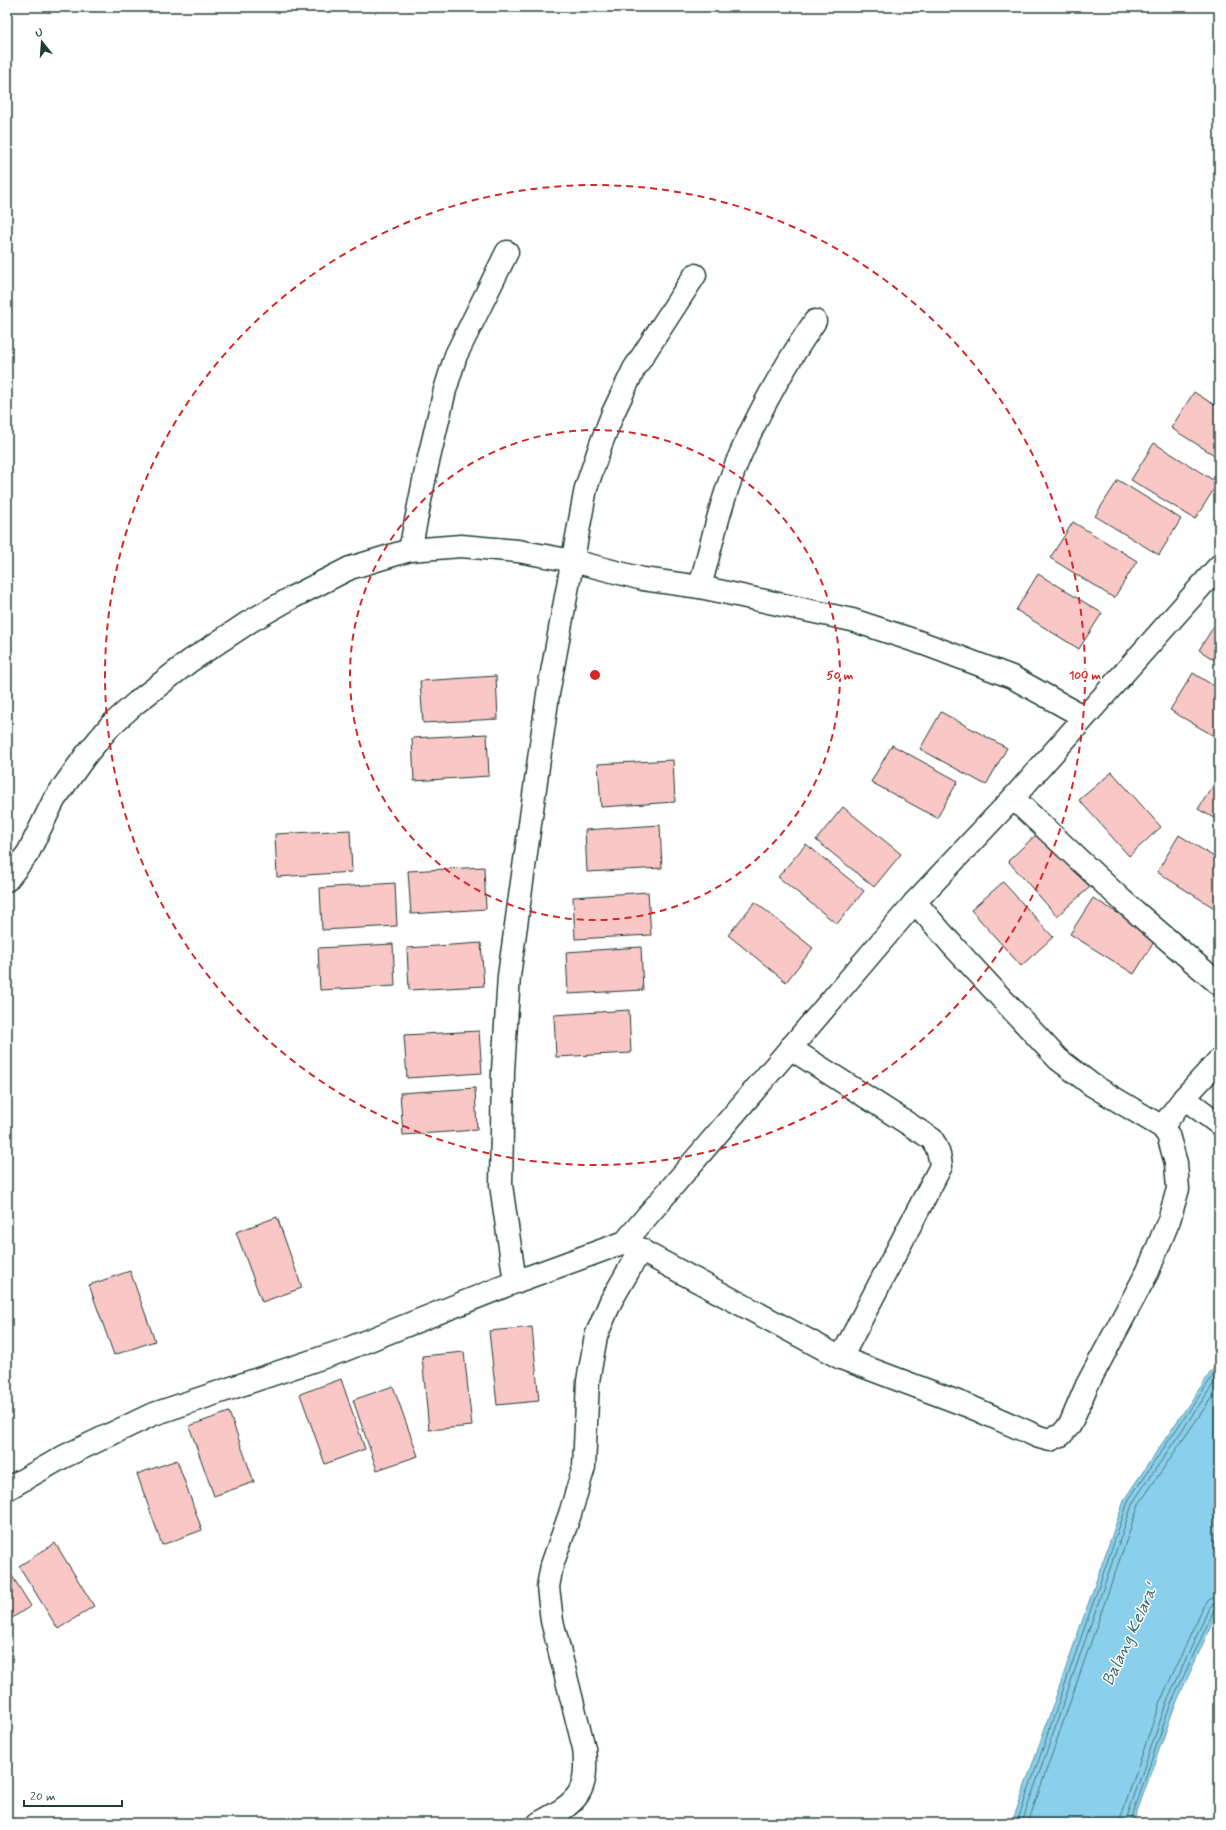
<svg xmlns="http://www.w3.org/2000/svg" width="1226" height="1830" viewBox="0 0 1226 1830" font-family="Mynerve,sans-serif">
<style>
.water{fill:#8acfeb;stroke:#5f95a2}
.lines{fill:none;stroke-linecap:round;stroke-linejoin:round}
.shore{stroke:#4a777d;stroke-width:1}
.building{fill:#f8c7c6;stroke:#1f3d34}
.street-casing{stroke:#1f3d34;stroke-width:25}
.street{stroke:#fff;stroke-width:22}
.ring{fill:none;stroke:#d62828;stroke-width:2;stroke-dasharray:7 5}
.labels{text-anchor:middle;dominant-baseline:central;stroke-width:3;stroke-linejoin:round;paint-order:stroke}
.water-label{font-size:17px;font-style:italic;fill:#3a6262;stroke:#fff}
.centre{fill:#d62828;stroke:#fff;stroke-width:2}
.ring-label{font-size:12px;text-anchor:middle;font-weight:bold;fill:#d62828;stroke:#fff;stroke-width:3;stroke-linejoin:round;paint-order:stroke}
</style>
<rect width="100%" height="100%" fill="#fff"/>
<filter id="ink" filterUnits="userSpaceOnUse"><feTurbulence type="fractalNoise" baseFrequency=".025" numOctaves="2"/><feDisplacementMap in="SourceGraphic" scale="8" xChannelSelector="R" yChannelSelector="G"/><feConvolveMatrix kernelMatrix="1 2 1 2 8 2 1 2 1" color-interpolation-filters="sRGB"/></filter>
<g filter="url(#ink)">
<polygon class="water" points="1219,1360 1219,1608 1174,1708 1133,1823 1012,1823 1125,1498"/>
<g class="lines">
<g class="shore">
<polyline points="1017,1823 1129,1499 1219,1367"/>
<polyline points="1022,1823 1133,1502 1219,1376"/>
<polyline points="1028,1823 1139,1504 1219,1387"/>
<polyline points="1119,1823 1160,1702 1204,1605 1210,1599 1219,1597"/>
<polyline points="1125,1823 1166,1704 1209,1608 1213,1604 1219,1603"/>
<polyline points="1130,1823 1170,1706 1214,1610 1219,1608"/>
</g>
</g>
<g class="building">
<polygon points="1194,392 1219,408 1219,458 1171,428"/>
<polygon points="1154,443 1218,483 1195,519 1131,480"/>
<polygon points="1118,480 1181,519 1159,555 1095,516"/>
<polygon points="1073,522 1137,561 1114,598 1050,558"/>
<polygon points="1038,574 1102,613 1079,649 1016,610"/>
<polygon points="1219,618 1219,663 1199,650"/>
<polygon points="1193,673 1219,689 1219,739 1170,710"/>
<polygon points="496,676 498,719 423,723 420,681"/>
<polygon points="941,712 1007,748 986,785 920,749"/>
<polygon points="487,734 489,776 414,781 412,738"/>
<polygon points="892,745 958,781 937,818 871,782"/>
<polygon points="673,760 675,802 601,807 598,764"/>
<polygon points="1112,772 1161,827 1129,856 1079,800"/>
<polygon points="1219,776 1219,821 1198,809"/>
<polygon points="843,807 901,854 874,887 816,840"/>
<polygon points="660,825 662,868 587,872 585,830"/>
<polygon points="350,830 352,872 277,877 275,834"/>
<polygon points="1039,832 1090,887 1057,916 1008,861"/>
<polygon points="1179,835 1219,860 1219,911 1157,872"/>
<polygon points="806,844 864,891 837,924 778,877"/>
<polygon points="484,867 486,909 411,914 408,871"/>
<polygon points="1003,882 1053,937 1021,966 971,910"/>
<polygon points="395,883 397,926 322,930 320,888"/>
<polygon points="648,892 651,935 575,939 573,897"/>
<polygon points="1093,898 1157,937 1134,974 1070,934"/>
<polygon points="755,902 813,948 786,982 728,935"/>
<polygon points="481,943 484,986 409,990 407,948"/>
<polygon points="393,944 395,986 320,990 318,948"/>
<polygon points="641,947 643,990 568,994 566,952"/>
<polygon points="629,1010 631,1053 556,1057 554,1015"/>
<polygon points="479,1031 482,1073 407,1078 404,1035"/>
<polygon points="475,1088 477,1130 403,1135 400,1093"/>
<polygon points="277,1217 302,1288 262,1302 236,1232"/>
<polygon points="130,1271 155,1341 114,1355 89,1285"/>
<polygon points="532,1327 539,1401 497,1405 489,1331"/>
<polygon points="464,1352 472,1426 429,1430 422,1356"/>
<polygon points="341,1379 365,1449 325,1464 300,1394"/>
<polygon points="393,1386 418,1456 377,1470 353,1400"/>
<polygon points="229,1412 254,1482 214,1496 189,1426"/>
<polygon points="177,1460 202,1530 162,1545 137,1474"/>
<polygon points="55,1543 94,1606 58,1629 19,1566"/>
<polygon points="7,1568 31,1606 7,1621"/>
</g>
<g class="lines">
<g class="street-casing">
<g id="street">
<polyline points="410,550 427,466 445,390 456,355 507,252"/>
<path d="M 700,587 C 712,542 722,496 741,453 C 761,407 787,362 815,321"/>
<polyline points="1013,798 1123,901 1219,984"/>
<polyline points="7,880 28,853 54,800 86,755 110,726 137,702 190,661 249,622 293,597 350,568 410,550 461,546 518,551 573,561 643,579 700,587 852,620 922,643 1012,677 1084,717"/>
<path d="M 790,1048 L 932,1139 C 938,1148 940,1156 941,1166 L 841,1358"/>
<polyline points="1184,1098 1219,1124"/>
<polyline points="1162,1127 1184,1098 1219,1060"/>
<polyline points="625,1242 841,1358 971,1407 1039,1437 1050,1440 1061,1435 1070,1425 1087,1385 1148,1271 1169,1220 1178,1189 1176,1163 1168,1135 1162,1127 1092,1085 1058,1059 954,947 915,902"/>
<polyline points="515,1282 501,1185 503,1071 509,976 548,694 586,488 601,444 613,413 634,369 695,275"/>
<polyline points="7,1489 63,1457 151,1415 342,1351 515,1282 625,1242 915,902 1013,798 1219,566"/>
<path d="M 539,1823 C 578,1802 589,1793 584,1748 L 552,1621 L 548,1587 L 552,1565 L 570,1514 L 584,1467 L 588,1381 L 596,1336 L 611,1301 L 641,1249"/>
</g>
</g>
<use href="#street" class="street"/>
</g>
</g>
<g class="ring">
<circle cx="595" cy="675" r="245"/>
<circle cx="595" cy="675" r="490"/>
</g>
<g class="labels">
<g class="water-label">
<text transform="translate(1130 1635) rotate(-65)">Balang Kelara'</text>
</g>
</g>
<circle cx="595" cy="675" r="6" class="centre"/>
<g class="ring-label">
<text x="840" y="679">50 m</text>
<text x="1085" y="679">100 m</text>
</g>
<rect width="1226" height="1830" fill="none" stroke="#fff" stroke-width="24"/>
<rect x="12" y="12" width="1202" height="1806" fill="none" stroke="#1f3d34" stroke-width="1.5" filter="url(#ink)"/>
<g transform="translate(42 42) rotate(343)" stroke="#ffffff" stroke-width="3" paint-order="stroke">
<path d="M0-3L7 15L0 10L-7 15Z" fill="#1f3d34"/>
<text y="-6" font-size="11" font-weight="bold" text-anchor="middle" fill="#1f3d34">U</text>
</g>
<path d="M24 1800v6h98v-6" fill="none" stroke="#1f3d34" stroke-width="2"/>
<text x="30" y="1800" font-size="12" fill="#1f3d34" stroke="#ffffff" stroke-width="3" paint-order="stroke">20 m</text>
</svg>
